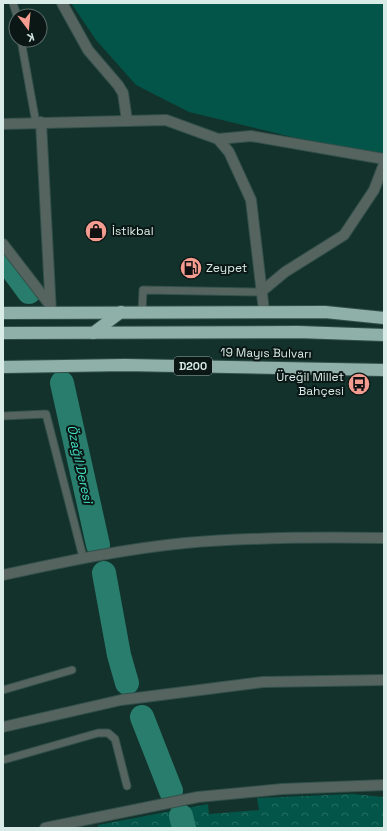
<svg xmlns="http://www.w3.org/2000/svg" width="387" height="831" viewBox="0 0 387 831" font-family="'Space Grotesk',sans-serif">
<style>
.green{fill:#025548}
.park{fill:url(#park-crowns)}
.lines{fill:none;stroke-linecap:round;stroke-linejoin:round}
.river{stroke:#297d6d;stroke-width:24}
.lane-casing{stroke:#33504a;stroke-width:9}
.street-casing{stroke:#33504a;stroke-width:12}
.highway-casing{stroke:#33504a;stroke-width:14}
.lane{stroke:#566460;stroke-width:7}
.street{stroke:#566460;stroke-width:10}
.highway{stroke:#8fb0a8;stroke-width:12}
.labels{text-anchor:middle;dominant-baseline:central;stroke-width:4;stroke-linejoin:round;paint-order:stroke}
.shield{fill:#0a1714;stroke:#9baba7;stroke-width:1}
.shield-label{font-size:11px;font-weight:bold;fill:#d9ebe6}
.poi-label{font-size:12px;fill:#d9ebe6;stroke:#0a1714;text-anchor:start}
.street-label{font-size:12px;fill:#d9ebe6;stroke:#0a1714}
.water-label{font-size:13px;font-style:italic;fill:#42dfc3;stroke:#0a1714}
</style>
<defs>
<pattern id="park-crowns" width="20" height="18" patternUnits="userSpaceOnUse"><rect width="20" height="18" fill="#025548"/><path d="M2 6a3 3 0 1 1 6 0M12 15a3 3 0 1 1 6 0" fill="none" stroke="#266e62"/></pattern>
</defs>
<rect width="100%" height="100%" fill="#13322c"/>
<polygon class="green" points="71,3 384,3 384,154 292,137 189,112 136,85 96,40"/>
<polygon class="park" points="352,794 384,797 384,828 98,828 98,825 208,804 209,814 259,810 257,798"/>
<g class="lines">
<g class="river">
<polyline points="3,257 29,292"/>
<polyline points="62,383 98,545"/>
<polyline points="104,573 119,655 127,683"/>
<polyline points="142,717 171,791"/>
<polyline points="181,816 184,828"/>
</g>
<g class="lane-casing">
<g id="lane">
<polyline points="13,3 17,16"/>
<polyline points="21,40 36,123"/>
<polyline points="142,312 143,290 261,292"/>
<polyline points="3,416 46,414 83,557"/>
<polyline points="3,690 72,670"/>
<polyline points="3,760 98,733 108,733 115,739 127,786"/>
</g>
</g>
<g class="street-casing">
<g id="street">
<polyline points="62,3 88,50 118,85 123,93 127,121"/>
<polyline points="41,122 51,313"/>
<polyline points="3,124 166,120 218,139 229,152 251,200 264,311"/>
<polyline points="218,139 251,136 384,159"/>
<polyline points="3,244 50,305"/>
<polyline points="261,292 285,272 344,235 374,190 384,164"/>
<path d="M 3,575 C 63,562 123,549 185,543 C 251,537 317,537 384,538"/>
<polyline points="3,727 121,700 263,682 384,680"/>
<polyline points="45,828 198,797 282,789 384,785"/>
</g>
</g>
<g class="highway-casing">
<g id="highway">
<polyline points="3,313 325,312 384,318"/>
<polyline points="3,333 298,332 384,335"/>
<polyline points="93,333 121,312"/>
<polyline points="3,367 125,365 384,370"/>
</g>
</g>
<use href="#lane" class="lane"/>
<use href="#street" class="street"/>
<use href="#highway" class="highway"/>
</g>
<defs>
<g id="shop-disc" transform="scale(1.15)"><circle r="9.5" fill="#f59c91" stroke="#0a1714"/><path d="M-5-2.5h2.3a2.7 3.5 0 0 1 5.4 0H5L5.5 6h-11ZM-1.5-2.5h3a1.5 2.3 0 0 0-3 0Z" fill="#111"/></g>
<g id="fuel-disc" transform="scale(1.15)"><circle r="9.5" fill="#f59c91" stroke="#0a1714"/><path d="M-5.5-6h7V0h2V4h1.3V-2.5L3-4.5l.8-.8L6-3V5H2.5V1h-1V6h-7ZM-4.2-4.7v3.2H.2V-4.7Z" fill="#111"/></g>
<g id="bus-disc" transform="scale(1.15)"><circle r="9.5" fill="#f59c91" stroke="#0a1714"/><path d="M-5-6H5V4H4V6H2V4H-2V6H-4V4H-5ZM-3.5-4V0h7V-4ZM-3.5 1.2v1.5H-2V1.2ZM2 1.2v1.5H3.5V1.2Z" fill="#111"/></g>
</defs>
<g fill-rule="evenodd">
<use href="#shop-disc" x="96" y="231"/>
<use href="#fuel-disc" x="191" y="268"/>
<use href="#bus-disc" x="359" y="384"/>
</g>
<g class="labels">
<rect class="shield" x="174" y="357" width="38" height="18" rx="3"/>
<g class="shield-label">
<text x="193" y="366">D200</text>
</g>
<g class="poi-label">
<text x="112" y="231">İstikbal</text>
<text x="206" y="268">Zeypet</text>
<text x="344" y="377" text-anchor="end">Üreğil Millet<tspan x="344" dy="14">Bahçesi</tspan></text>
</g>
<g class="street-label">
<text transform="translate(266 353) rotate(1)">19 Mayıs Bulvarı</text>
</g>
<g class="water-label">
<text transform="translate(80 464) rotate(78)">Özağıl Deresi</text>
</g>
</g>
<rect width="387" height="831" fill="none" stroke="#d9ebe6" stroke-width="8"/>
<g transform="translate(28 28) rotate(164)"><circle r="19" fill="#0a1714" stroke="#5d6c68"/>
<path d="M0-3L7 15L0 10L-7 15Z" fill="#f59c91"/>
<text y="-6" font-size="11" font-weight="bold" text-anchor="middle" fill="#d9ebe6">K</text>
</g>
</svg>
